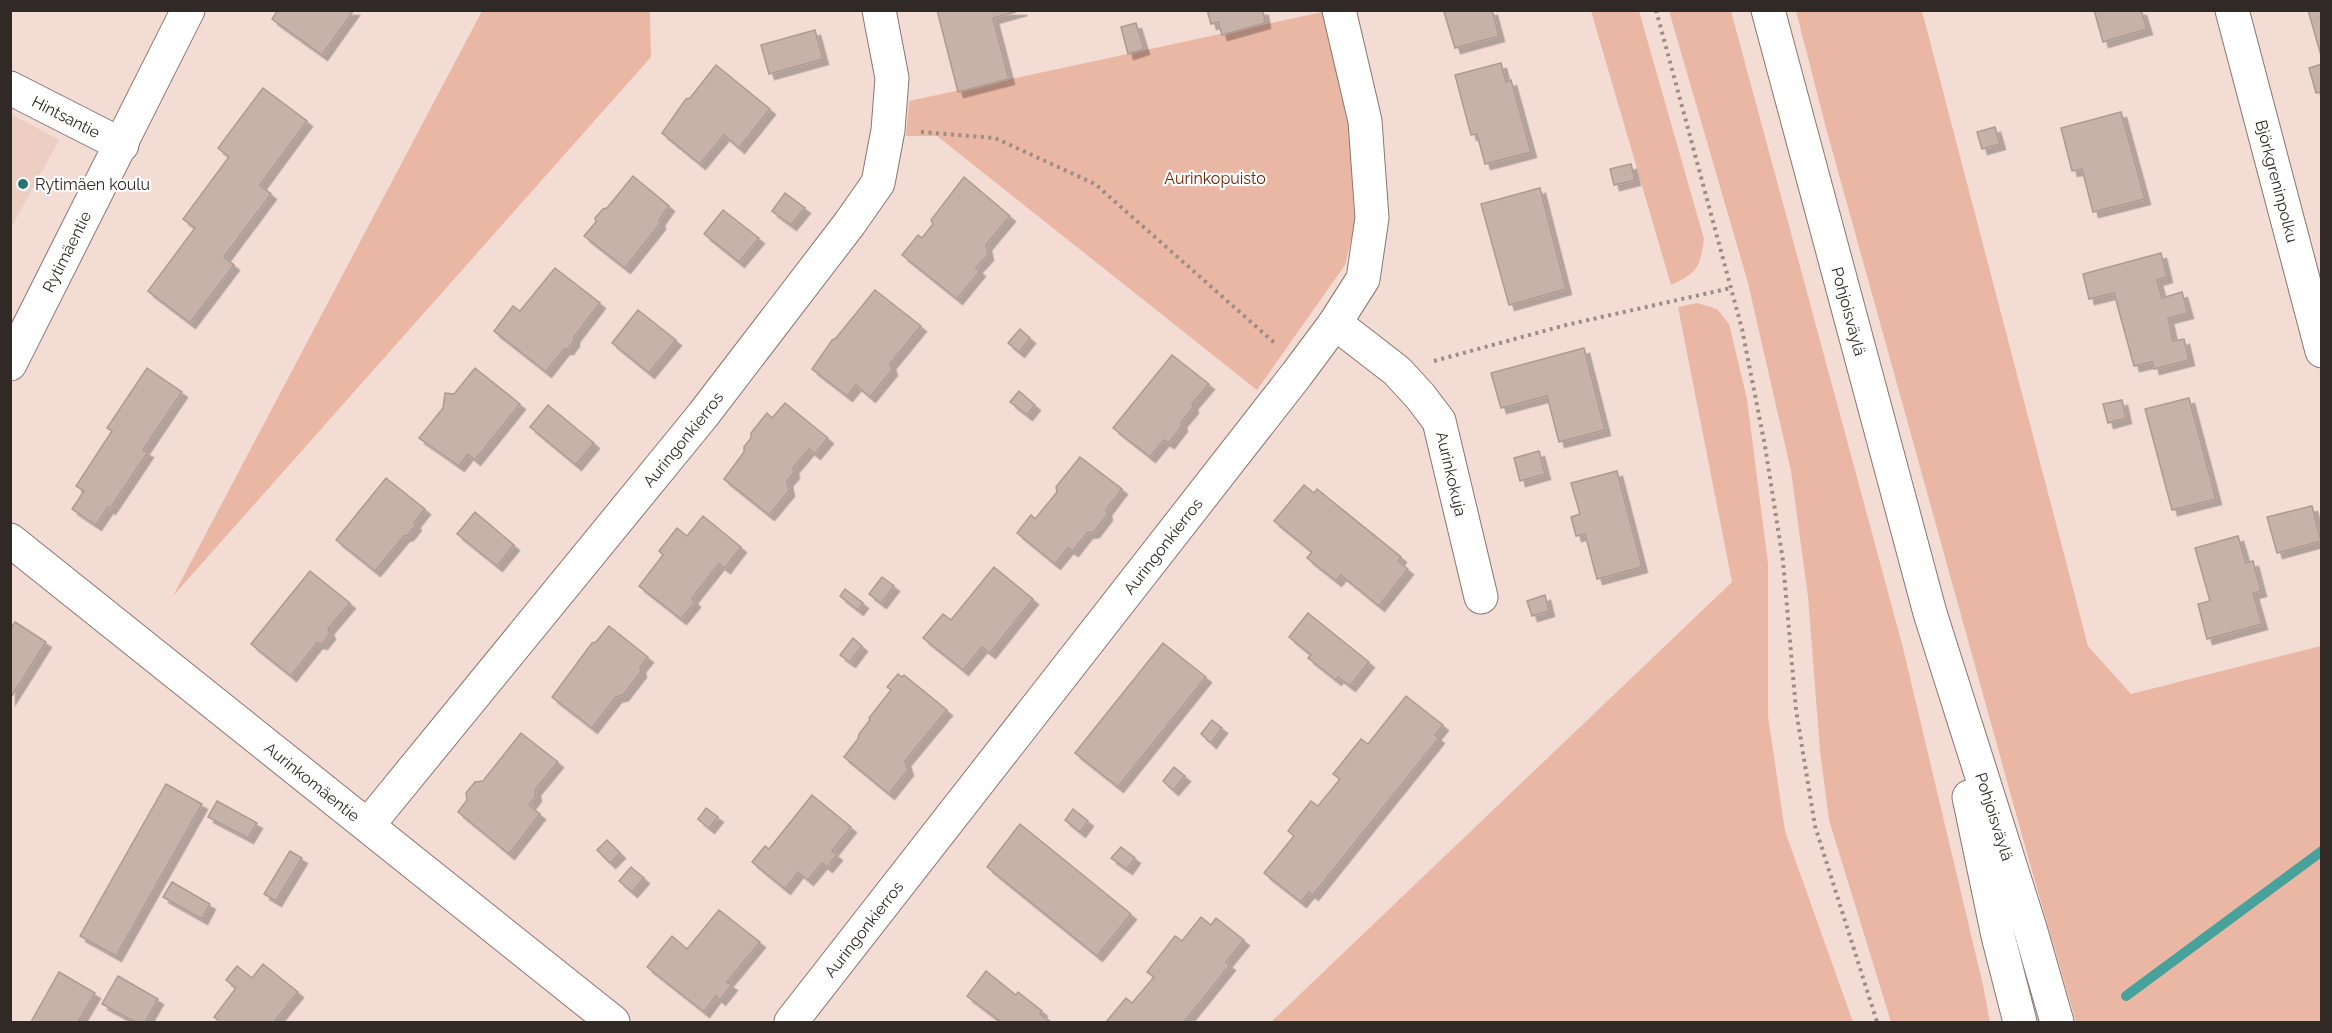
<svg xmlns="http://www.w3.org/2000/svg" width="2332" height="1033" viewBox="0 0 2332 1033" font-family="Raleway,sans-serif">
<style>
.built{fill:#eccec3}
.green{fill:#ebb7a5}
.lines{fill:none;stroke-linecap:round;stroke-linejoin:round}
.stream{stroke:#47a29c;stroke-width:10}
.building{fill:#c7b2aa;stroke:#af9a92;stroke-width:1.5;filter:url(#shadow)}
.minor-casing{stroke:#8a766f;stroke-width:35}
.tertiary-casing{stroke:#8a766f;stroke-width:35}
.secondary-casing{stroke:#8a766f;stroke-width:35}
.path{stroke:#9c8c86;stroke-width:4;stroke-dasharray:3 4.5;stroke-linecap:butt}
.minor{stroke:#fff;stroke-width:33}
.tertiary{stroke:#fff;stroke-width:33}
.secondary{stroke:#fff;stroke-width:33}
.poi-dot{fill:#2a736e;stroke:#fff;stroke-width:2}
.labels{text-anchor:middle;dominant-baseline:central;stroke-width:4.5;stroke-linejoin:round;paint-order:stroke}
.street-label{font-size:16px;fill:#312926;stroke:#fff}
.park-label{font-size:16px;fill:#702300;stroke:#fff}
.poi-label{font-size:16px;fill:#312926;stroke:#fff;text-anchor:start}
</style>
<defs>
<filter id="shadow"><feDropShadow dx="5.5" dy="5.5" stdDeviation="0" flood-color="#0004"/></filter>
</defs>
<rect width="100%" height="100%" fill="#f3dcd4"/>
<polygon class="built" points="11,114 59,140 11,228"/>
<g class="green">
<polygon points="482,11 650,11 651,57 173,596"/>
<polygon points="1327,11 1353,125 1357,216 1345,265 1257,390 937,136 906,136 909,101"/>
<path d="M 1591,11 L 1639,11 L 1704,239 C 1700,268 1697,273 1671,285 Z"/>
<polygon points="1669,11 1731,11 1902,644 1983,985 1990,1022 1891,1022 1829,820 1820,751 1808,597 1791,471 1748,283"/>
<polygon points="1796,11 1922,11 2088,646 2131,694 2321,646 2321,1022 2076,1022 2030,864 1826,128"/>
<polygon points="1697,303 1717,309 1729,324 1747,399 1768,564 1768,716 1785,831 1853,1022 1271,1022 1732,582 1678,307"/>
</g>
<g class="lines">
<polyline class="stream" points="2126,996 2322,851"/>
</g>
<g class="building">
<polygon points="278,10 354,10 322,55 272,19"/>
<polygon points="937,10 1022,10 993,18 1009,79 958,92"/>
<polygon points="1207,10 1263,10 1265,23 1222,35 1218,22 1211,24"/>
<polygon points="1441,10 1492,10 1499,36 1455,48 1444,12"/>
<polygon points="2094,10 2141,10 2147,29 2103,42"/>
<polygon points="2308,10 2322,10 2322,59"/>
<polygon points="1136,23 1144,49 1128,54 1121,27"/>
<polygon points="815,30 823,59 769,74 761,45"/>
<polygon points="1501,63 1506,82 1511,80 1531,152 1485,164 1477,134 1471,135 1455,75"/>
<polygon points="2322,64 2322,92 2316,93 2309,68"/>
<polygon points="716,65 770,109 739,148 724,135 700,164 662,133 686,99 690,98"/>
<polygon points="263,88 307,121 260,185 271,194 224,257 234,265 190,323 148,291 195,228 183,219 229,157 218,148"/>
<polygon points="2121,112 2145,199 2093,212 2082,169 2072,171 2061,128"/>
<polygon points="1995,127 2000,144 1982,149 1977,132"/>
<polygon points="1631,164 1635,180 1614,185 1610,169"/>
<polygon points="633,176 669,206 659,220 660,224 625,268 584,236 596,222 595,218 603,209 607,208"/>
<polygon points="964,177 1010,216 986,245 988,255 976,268 980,271 957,299 902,255 918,235 922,238 933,224 931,220"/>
<polygon points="1540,188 1566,289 1509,305 1481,204"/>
<polygon points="785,193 805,208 791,225 772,211"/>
<polygon points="723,210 759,238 739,262 704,234"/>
<polygon points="2161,253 2167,277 2157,280 2162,298 2182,292 2188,313 2168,318 2173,341 2184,339 2189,360 2154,369 2152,362 2134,366 2114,293 2089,299 2083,274"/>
<polygon points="555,268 600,303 574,337 574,341 568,349 564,349 546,372 494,331 513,306 520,311"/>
<polygon points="875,290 921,326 890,364 892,370 870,397 856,385 847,396 812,369 832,340 836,338"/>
<polygon points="638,310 676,340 649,373 612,343"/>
<polygon points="1020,329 1030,338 1019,352 1008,343"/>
<polygon points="1584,348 1605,430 1559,442 1547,396 1501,408 1491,373"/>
<polygon points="1172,355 1209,384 1192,404 1193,408 1181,422 1182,426 1169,443 1164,440 1150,457 1113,428"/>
<polygon points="147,368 182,392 143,450 148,452 110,509 108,507 96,525 72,509 84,491 76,486 112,431 107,428"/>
<polygon points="475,368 520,404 475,460 468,454 459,466 419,438 443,408 445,393 454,394"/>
<polygon points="1019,391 1035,405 1027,415 1010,402"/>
<polygon points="2189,398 2216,499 2172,510 2145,409"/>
<polygon points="2122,400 2126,418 2108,423 2103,404"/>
<polygon points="785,403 828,438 815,454 809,449 793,468 794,473 787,481 789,491 769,515 724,479 744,452 744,447 751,438 751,433 767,413 772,418"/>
<polygon points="548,405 594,443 576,465 530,427"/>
<polygon points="1539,451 1545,474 1520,481 1514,458"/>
<polygon points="1080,457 1122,489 1106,510 1107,515 1094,532 1087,533 1073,551 1068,548 1055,564 1017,533 1031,515 1035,519 1057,492 1056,487"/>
<polygon points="1617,471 1642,567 1597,579 1585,534 1576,536 1571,517 1580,514 1571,483"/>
<polygon points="386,478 425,509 414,523 416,525 408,535 404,536 375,571 336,540"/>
<polygon points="1304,485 1314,493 1317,489 1401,557 1398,561 1408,569 1379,606 1341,575 1336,581 1307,558 1312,552 1274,521"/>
<polygon points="2312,506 2321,541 2277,553 2267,517"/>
<polygon points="475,512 514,545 497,566 457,534"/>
<polygon points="703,516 741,547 725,568 719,564 692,598 695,602 681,619 639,586 663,555 659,551 677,528 687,536"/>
<polygon points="2238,536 2246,563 2253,561 2261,591 2253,593 2262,624 2207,639 2198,604 2210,601 2195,548"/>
<polygon points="994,567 1033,599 990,653 982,647 963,670 923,638 943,614 951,620"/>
<polygon points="310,571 350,603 328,629 330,634 322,644 317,643 291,676 251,644"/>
<polygon points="882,577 894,586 881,603 869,594"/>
<polygon points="845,589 863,603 858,610 840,596"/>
<polygon points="1545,595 1549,611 1532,616 1527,601"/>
<polygon points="1308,613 1369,662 1350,686 1338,677 1336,680 1308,658 1311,655 1289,637"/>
<polygon points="15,622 46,642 10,699 10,629"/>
<polygon points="609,626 648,657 640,667 641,672 623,695 616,697 592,728 552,697 592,643 596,642"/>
<polygon points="853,638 862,646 850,662 840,655"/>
<polygon points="1163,643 1206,677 1118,787 1075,753"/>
<polygon points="898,674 902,677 904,675 947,710 905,761 908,770 889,794 844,757 858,739 859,734 870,720 869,718 891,690 887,687"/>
<polygon points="1406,696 1443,725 1435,735 1439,738 1313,895 1309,892 1301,902 1264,873 1294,836 1288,831 1311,801 1318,806 1340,779 1333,774 1361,739 1368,744"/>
<polygon points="1212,720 1222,728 1211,743 1201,734"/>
<polygon points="521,733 558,762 535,790 536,796 529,805 540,814 509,854 458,812 467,800 466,793 475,782 483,781"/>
<polygon points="1174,767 1185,776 1173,790 1163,781"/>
<polygon points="166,784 202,804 116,956 80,936"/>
<polygon points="812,795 851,827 832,851 837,855 827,867 822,863 808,880 798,872 785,889 752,862 765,846 769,849"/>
<polygon points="217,801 257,823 248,838 208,817"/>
<polygon points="706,808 718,817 709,828 698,819"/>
<polygon points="1073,809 1088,821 1080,832 1065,820"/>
<polygon points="1020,824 1131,914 1097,956 987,867"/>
<polygon points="607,840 620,853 610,863 597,850"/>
<polygon points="1121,847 1135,858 1127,869 1111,858"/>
<polygon points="290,851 302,858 276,901 264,894"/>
<polygon points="631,867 644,878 632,892 619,881"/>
<polygon points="172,882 210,904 202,919 163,897"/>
<polygon points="719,910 760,942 727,982 732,985 720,1000 716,996 704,1012 647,967 672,936 687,949"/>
<polygon points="1201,917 1211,925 1216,918 1244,940 1226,962 1230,965 1184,1022 1106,1022 1126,998 1132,1003 1154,977 1147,972 1175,936 1182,941"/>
<polygon points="263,964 298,992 274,1022 217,1022 218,1020 214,1017 236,988 226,980 237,966 252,978"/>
<polygon points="986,971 1016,995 1018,992 1042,1011 1040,1014 1051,1022 1001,1022 967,996"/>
<polygon points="59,972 95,993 78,1022 31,1022"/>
<polygon points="118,976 158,999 145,1022 135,1022 102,1004"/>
</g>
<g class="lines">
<g class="minor-casing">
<g id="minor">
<path id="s1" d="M 2232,10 L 2322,351"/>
<path id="s2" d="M 10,88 L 122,145"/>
<path id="s3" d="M 1335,323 L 1397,371 L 1420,396 L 1439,421 L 1481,597"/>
<path id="s4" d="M 10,540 L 613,1022"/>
<path id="s5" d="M 368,825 L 703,415 L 850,223 L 878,183 L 888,130 L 892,78 L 879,10"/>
<path id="s6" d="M 791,1022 L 1297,374 L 1335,323 L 1363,279 L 1372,218 L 1365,121 L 1339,10"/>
</g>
</g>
<g class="tertiary-casing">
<g id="tertiary">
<path id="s7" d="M 10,364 L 188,10"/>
</g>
</g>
<g class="secondary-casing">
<g id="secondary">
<path id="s8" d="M 1768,10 L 1930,613 L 2030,928 L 2057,1022"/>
<polyline points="1969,797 1998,936 2020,1022"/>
</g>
</g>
<g class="path">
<polyline points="1656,10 1742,329 1765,446 1783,561 1796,710 1815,826 1877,1022"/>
<polyline points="921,132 995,138 1095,184 1277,345"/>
<polyline points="1434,361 1566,325 1731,288"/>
</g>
<use href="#minor" class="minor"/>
<use href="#tertiary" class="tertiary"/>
<use href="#secondary" class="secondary"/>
</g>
<circle class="poi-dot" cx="23" cy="184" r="6"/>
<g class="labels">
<g class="street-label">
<text stroke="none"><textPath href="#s2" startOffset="63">Hintsantie</textPath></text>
<text stroke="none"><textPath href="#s1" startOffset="177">Björkgreninpolku</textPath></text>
<text stroke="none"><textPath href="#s7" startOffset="126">Rytimäentie</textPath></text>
<text stroke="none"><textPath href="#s8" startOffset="312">Pohjoisväylä</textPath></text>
<text stroke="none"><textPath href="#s5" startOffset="498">Auringonkierros</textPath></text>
<text stroke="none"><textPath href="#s3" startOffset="198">Aurinkokuja</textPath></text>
<text stroke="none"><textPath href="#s6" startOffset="604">Auringonkierros</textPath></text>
<text stroke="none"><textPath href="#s4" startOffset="387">Aurinkomäentie</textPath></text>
<text stroke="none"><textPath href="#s8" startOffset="838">Pohjoisväylä</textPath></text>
<text stroke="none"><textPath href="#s6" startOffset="118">Auringonkierros</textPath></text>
</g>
<g class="park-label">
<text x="1215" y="178">Aurinkopuisto</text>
</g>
<g class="poi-label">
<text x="35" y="184">Rytimäen koulu</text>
</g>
</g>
<rect width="2332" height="1033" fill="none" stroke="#312926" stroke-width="24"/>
</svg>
